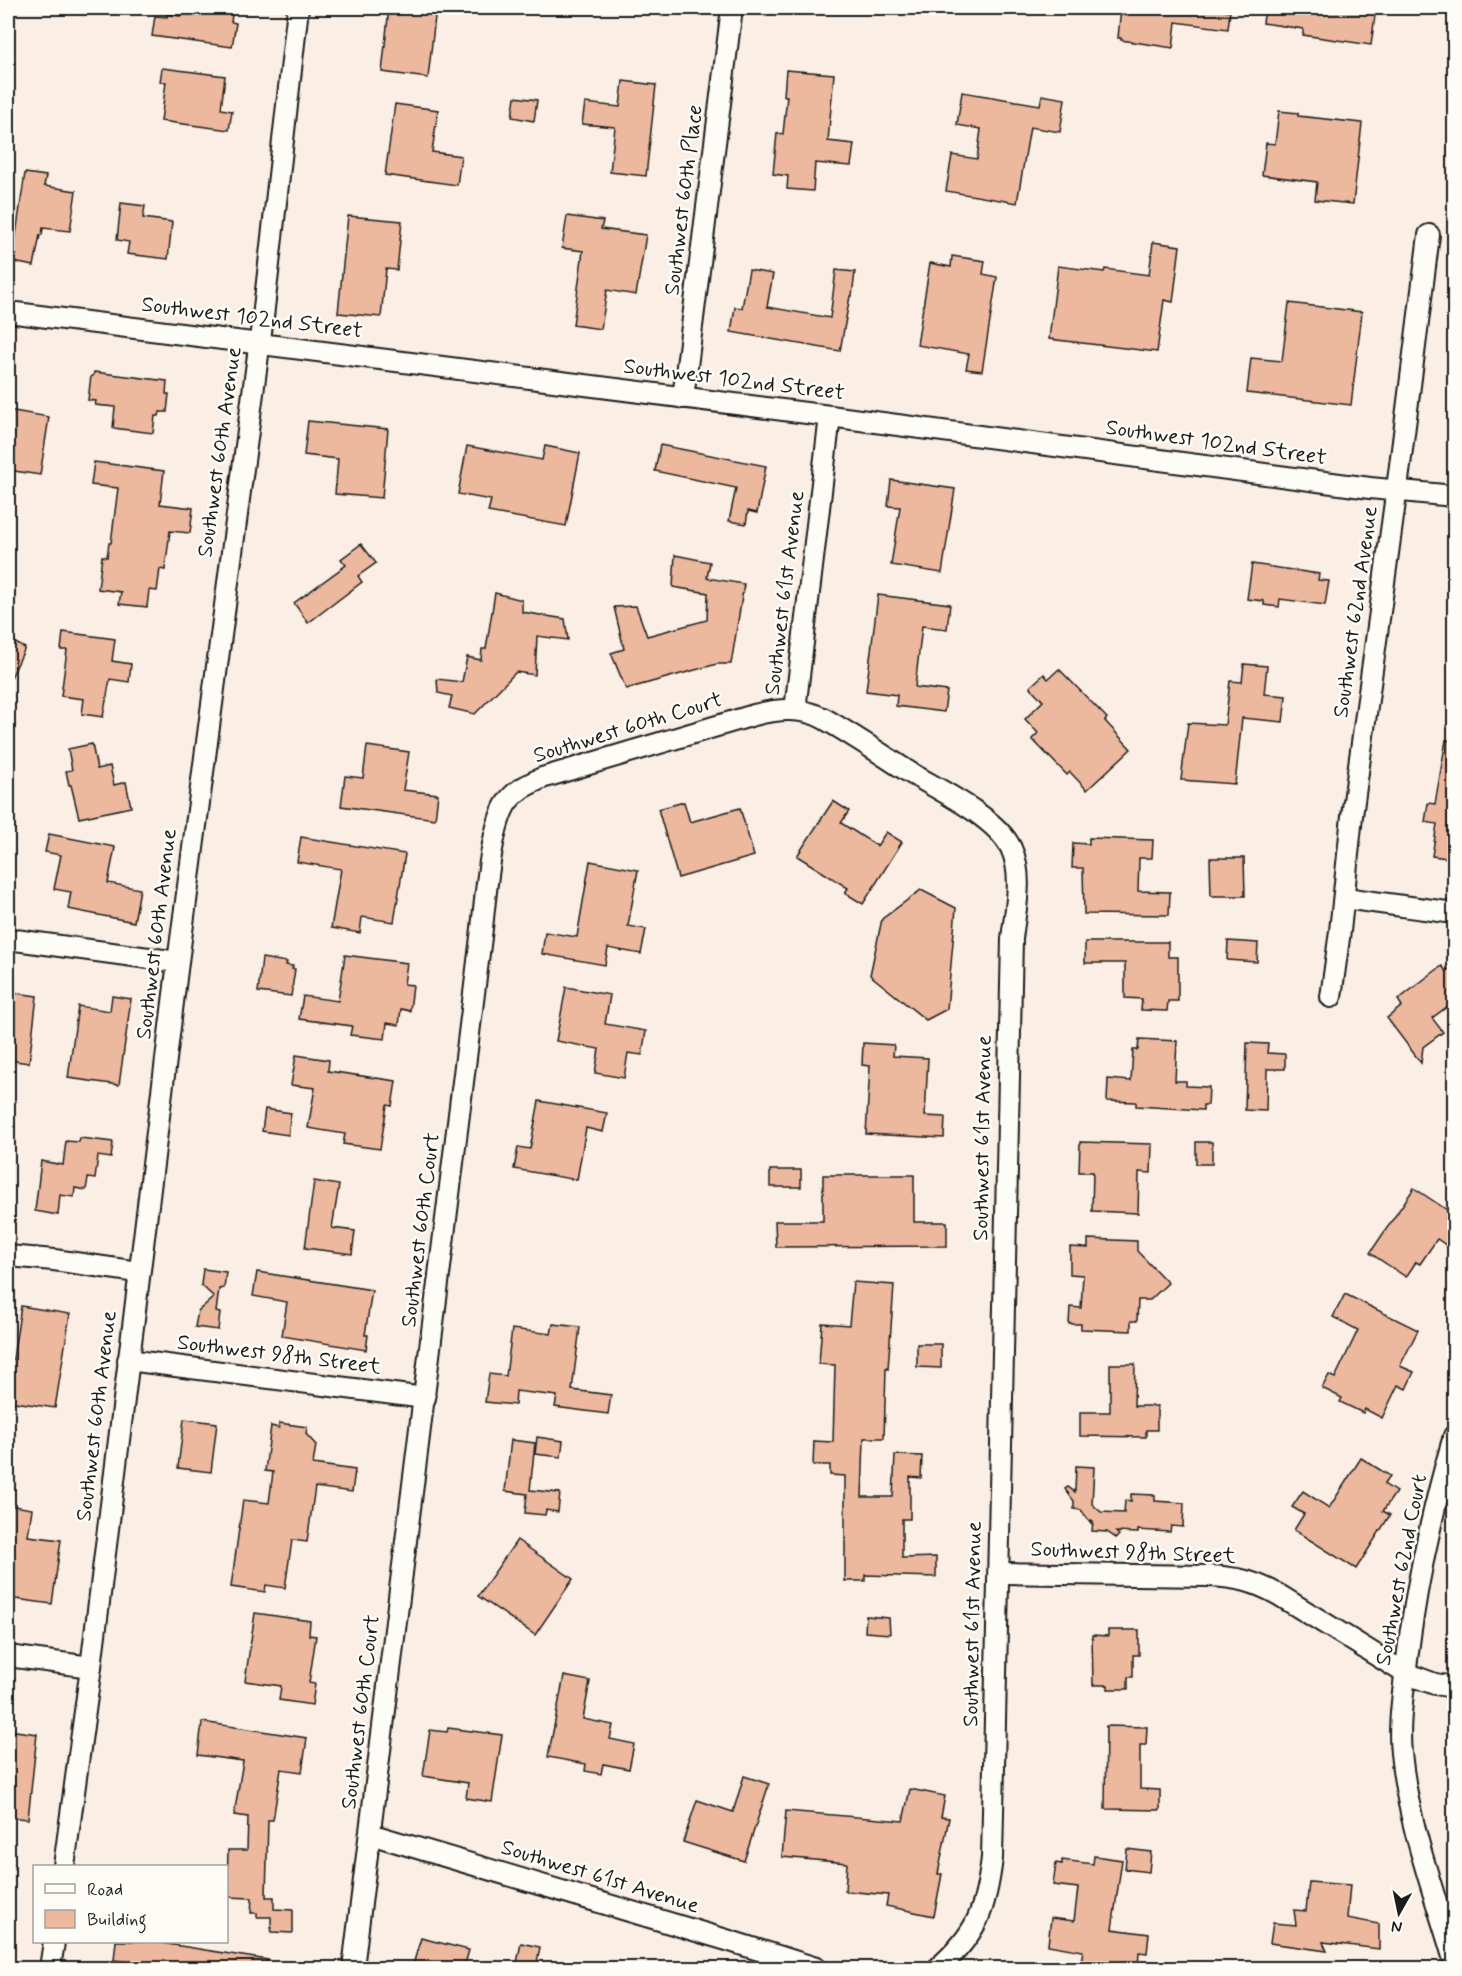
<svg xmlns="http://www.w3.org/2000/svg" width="1462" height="1976" viewBox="0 0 1462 1976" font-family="Mynerve,sans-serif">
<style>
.building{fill:#ecb89e;stroke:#1c1c1c;stroke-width:1.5}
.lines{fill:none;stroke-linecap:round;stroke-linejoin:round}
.minor-casing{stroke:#1c1c1c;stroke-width:24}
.minor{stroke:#fdfcf7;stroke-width:20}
.labels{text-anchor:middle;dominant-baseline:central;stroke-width:5;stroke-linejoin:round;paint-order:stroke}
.street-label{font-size:22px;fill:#1c1c1c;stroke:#fdfcf7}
</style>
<rect width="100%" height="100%" fill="#faeee5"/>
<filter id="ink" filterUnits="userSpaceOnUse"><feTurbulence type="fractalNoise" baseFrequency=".0167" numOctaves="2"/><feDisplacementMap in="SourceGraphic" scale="12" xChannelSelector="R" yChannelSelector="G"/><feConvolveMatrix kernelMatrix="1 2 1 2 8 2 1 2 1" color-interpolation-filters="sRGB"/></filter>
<g filter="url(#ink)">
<g class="building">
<polygon points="189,8 233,8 231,22 236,23 232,47 152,36 155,16 167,17 167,14 180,16 181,10 188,10"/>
<polygon points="389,8 436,8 428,78 382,72"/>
<polygon points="1121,8 1222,8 1222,10 1230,11 1228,29 1176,22 1173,48 1121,40 1121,38 1118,38"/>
<polygon points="1265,8 1376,8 1371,45 1303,35 1303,29 1263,23"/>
<polygon points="162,68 225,76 221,109 232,111 229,130 161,121 166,82 160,82"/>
<polygon points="786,70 834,74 828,141 854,144 851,166 815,163 813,191 787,189 788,176 773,174 777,133 783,134 787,96 784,96"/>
<polygon points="623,81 656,85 646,176 610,172 615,127 582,124 585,103 620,107"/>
<polygon points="962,92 1040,105 1042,95 1065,99 1060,132 1030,127 1017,203 946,191 952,155 977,159 981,129 957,125"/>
<polygon points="515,97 537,100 534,121 512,117"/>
<polygon points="395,104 438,110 432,152 461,156 457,185 385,175"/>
<polygon points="1279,111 1298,113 1298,116 1362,123 1353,204 1315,200 1317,182 1262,175 1266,143 1275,144"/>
<polygon points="25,173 46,176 44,186 76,191 70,231 43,228 42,235 40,235 34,266 8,261 12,240 15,241"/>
<polygon points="121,203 145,206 143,218 172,222 168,259 127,254 129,242 117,240"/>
<polygon points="348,216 402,221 397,270 386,269 381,317 338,313"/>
<polygon points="567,216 603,221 601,229 646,235 636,295 607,290 601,329 573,325 583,251 562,248"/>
<polygon points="1153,242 1180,246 1173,302 1164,300 1157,352 1049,339 1058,266 1104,272 1105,269 1149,275"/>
<polygon points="952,256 985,261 983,274 997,277 982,371 966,369 969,354 917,345 930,263 951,267"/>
<polygon points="749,270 773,274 767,307 830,318 836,270 855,272 852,296 850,296 840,351 731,332 735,307 742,308"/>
<polygon points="1289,303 1362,312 1351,405 1247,393 1251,358 1282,361"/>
<polygon points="94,372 167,381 166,394 169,394 167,412 160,412 159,416 155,416 153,433 113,428 115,407 95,405 96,401 88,400 91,376 93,376"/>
<polygon points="8,410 49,417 40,475 8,470"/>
<polygon points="308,421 388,429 382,498 335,494 338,459 304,455"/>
<polygon points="660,445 766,466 757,513 748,511 746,524 729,521 736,488 655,471"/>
<polygon points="467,446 542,460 545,446 580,453 566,526 488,512 491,500 458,494"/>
<polygon points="94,462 164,471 160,504 193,508 190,533 170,531 165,570 160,569 157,591 149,590 147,607 119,604 121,592 98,589 102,556 107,557 109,543 111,543 118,488 91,485"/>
<polygon points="891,480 955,489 942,573 891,565 900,507 888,506"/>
<polygon points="361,544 376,563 358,576 362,582 308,623 294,603 346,565 341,559"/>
<polygon points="675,555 710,562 707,578 744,584 731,664 717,664 626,689 611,653 624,649 614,607 636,606 647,636 707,620 708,593 673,587"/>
<polygon points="1252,564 1319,574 1318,580 1329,581 1325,605 1280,599 1279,607 1264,605 1264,601 1247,599"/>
<polygon points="495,593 522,600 522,612 565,619 568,640 537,636 535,675 516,672 475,714 449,708 452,696 438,693 437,679 462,682 467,657 481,660 482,649 486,649"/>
<polygon points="878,595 950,604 947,629 922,626 915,687 947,691 944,712 896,706 897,695 866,691"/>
<polygon points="63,632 115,639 112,661 131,664 129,682 110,679 103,717 82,714 84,699 61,696 67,650 61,650"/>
<polygon points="8,639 25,648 8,684"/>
<polygon points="1244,664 1267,666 1264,694 1286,696 1283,722 1242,718 1235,784 1181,780 1188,723 1225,725 1230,681 1242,682"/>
<polygon points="1059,669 1107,718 1105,721 1131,749 1087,790 1070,772 1067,775 1032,739 1038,733 1025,719 1043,701 1030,687 1044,674 1048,679"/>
<polygon points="1446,740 1455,741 1455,859 1432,856 1437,824 1425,822 1428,803 1435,804"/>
<polygon points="92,744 97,769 110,766 114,785 126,782 131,807 79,818 71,785 69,785 66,771 72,770 68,749"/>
<polygon points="367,746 409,752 403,790 438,794 435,819 341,806 345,776 363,778"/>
<polygon points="833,801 849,811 841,823 877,846 886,832 902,842 863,904 845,893 848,888 797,856"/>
<polygon points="684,802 690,822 740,808 754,856 678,878 658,809"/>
<polygon points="49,834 115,847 108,883 140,889 134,922 68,909 71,892 54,889 61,855 45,852"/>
<polygon points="301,837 405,854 394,922 362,917 360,933 331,928 341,869 297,862"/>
<polygon points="1089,838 1153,840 1152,858 1139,858 1138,891 1170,892 1169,915 1084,914 1083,868 1072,868 1073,843 1089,844"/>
<polygon points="1210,858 1244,858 1245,896 1211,896"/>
<polygon points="590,861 638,870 628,926 646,929 641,954 608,948 605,965 542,954 545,932 577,937"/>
<polygon points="921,890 956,908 947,1009 926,1020 870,975 882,919"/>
<polygon points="1228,941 1258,943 1257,962 1227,960"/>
<polygon points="1085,942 1168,942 1168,957 1178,957 1178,1001 1168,1001 1167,1011 1141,1010 1142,999 1125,998 1125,963 1085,963"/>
<polygon points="345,955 407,963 404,984 413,985 410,1011 401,1009 399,1025 387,1023 385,1039 350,1035 352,1026 299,1019 303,996 338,1001"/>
<polygon points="262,958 287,962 286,965 293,966 292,969 295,969 291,996 258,992"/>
<polygon points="1455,964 1455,1001 1432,1018 1443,1032 1423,1047 1421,1063 1387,1018 1402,1006 1398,1000 1427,977 1442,966 1446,971"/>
<polygon points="566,987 610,995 605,1024 646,1031 642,1055 628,1053 624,1078 595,1073 599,1049 556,1041"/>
<polygon points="8,992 37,996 29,1063 8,1060"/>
<polygon points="112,996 131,999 119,1085 68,1078 78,1006 110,1011"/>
<polygon points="1139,1039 1177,1041 1175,1081 1186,1081 1186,1086 1209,1087 1208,1105 1203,1105 1203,1110 1136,1106 1136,1102 1107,1101 1108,1079 1131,1081 1133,1050 1138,1050"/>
<polygon points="863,1043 894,1045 893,1056 928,1058 925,1116 945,1117 944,1138 866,1134 870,1066 862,1065"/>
<polygon points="1247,1043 1268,1044 1267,1053 1285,1054 1285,1069 1267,1069 1266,1111 1245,1110"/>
<polygon points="296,1055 329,1060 328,1071 396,1081 392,1106 387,1105 380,1149 343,1144 345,1134 308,1128 315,1088 291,1085"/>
<polygon points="539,1101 607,1113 603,1132 586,1128 577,1180 514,1169 518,1147 530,1149"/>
<polygon points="265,1109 291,1113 288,1135 262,1131"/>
<polygon points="80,1138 113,1142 111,1158 98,1156 95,1179 88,1178 86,1190 75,1188 74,1197 60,1195 58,1215 35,1211 41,1161 63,1165 66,1141 79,1142"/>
<polygon points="1080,1142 1152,1144 1151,1173 1139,1172 1138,1213 1092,1211 1093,1172 1079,1172"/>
<rect x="1196" y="1142" width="16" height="22"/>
<rect x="770" y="1170" width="31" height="17"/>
<polygon points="823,1175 914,1175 914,1222 947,1222 947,1246 776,1247 775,1221 823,1221"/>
<polygon points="314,1181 339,1185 332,1228 355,1231 352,1254 305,1248"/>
<polygon points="1414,1188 1450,1212 1446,1218 1455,1224 1455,1251 1437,1239 1420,1264 1416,1262 1406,1277 1370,1253"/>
<polygon points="1088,1239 1137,1241 1137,1251 1168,1283 1150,1300 1138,1300 1137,1321 1131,1321 1131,1331 1081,1329 1081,1324 1069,1324 1070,1307 1081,1308 1083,1275 1070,1274 1070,1247 1088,1248"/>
<polygon points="203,1269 226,1272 224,1288 219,1289 216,1312 220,1313 218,1330 195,1327 198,1311 214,1297 201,1285"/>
<polygon points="257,1272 372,1290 365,1335 368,1335 366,1350 282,1336 287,1302 253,1296"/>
<polygon points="853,1282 894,1285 888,1369 886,1368 884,1438 864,1438 862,1497 893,1497 895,1455 922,1456 921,1478 910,1477 910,1519 902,1519 902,1558 936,1557 936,1577 865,1575 865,1581 845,1581 845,1476 830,1475 830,1465 813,1465 814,1441 833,1442 835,1365 819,1364 822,1323 849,1325"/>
<polygon points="1345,1294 1418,1330 1400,1366 1414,1372 1406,1389 1398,1385 1382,1418 1365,1409 1363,1413 1340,1402 1342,1398 1322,1388 1329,1375 1335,1378 1358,1330 1333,1317"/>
<polygon points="21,1306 70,1314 55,1408 8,1401 8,1370 9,1359 13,1359"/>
<polygon points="553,1324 580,1327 572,1390 611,1395 608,1414 555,1407 557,1396 516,1391 515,1405 485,1402 489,1374 506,1376 512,1329 551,1334"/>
<polygon points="917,1344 941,1344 941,1368 917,1367"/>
<polygon points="1110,1364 1135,1364 1134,1406 1157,1406 1157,1430 1146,1430 1146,1437 1080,1436 1080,1412 1110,1412"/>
<polygon points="184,1419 217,1423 211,1472 178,1468"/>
<polygon points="279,1423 307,1427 306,1434 316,1445 313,1464 355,1470 352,1492 315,1487 307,1542 292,1540 285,1588 266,1585 265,1592 231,1587 243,1500 269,1503 273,1472 265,1471 271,1426 279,1428"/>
<polygon points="537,1437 563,1441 561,1457 535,1454"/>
<polygon points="511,1440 535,1443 530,1490 560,1493 558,1512 546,1510 545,1515 525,1513 527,1494 505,1491"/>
<polygon points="1361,1458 1390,1476 1384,1484 1396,1492 1383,1511 1390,1515 1356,1569 1294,1530 1304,1514 1292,1507 1303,1491 1329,1508"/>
<polygon points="1076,1466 1094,1467 1092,1504 1101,1512 1124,1513 1125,1500 1131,1501 1131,1494 1155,1495 1155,1501 1184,1503 1183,1527 1171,1526 1170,1532 1138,1530 1138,1533 1116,1532 1119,1535 1116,1538 1107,1532 1092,1531 1093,1521 1091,1520 1091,1523 1081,1510 1074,1509 1074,1501 1065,1489 1068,1487 1075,1492"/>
<polygon points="8,1505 32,1509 28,1536 61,1540 52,1604 8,1598"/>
<polygon points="517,1540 573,1579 535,1635 478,1596"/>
<polygon points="255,1613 310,1621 309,1635 316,1636 309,1683 315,1684 312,1705 279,1700 281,1686 245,1681"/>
<polygon points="866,1616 889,1618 890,1634 865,1632"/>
<polygon points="1108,1630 1139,1630 1139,1655 1133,1655 1133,1677 1128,1677 1128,1689 1108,1689 1108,1685 1093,1685 1092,1635 1108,1636"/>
<polygon points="564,1676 590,1681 583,1719 613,1725 610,1739 634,1744 629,1769 603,1764 601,1774 585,1771 586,1764 548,1757"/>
<polygon points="202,1722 307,1738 302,1772 281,1769 273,1820 268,1820 266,1897 274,1897 274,1909 293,1910 293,1933 271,1932 271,1917 257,1917 257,1913 251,1913 252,1898 227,1897 228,1850 247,1850 248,1817 234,1815 243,1761 198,1755"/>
<polygon points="1106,1726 1147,1727 1146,1745 1140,1745 1140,1789 1160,1790 1160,1810 1105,1809"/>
<polygon points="448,1728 502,1735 492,1802 466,1798 468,1783 423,1776 430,1730 447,1732"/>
<polygon points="8,1730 37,1734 28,1819 8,1817"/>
<polygon points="744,1776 769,1784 744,1861 683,1842 697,1800 733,1812"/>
<polygon points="910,1789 945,1796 941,1817 949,1818 938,1874 942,1874 934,1916 886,1906 888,1895 845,1891 847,1863 782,1857 786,1811 903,1821"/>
<polygon points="1127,1849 1151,1852 1149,1872 1125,1869"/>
<polygon points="1094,1856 1122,1860 1112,1929 1149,1934 1147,1953 1139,1952 1138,1968 1098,1968 1098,1963 1081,1961 1083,1951 1048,1945 1051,1918 1074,1921 1078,1888 1053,1885 1056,1863 1062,1864 1062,1860 1093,1864"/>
<polygon points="1309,1882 1350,1885 1347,1918 1379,1924 1379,1949 1323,1942 1327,1951 1270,1943 1273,1923 1296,1925 1294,1910 1306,1911"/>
<polygon points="421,1938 469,1950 464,1968 412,1968"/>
<polygon points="116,1941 149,1941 268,1960 267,1968 171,1968 114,1960"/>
<polygon points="521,1943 540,1947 536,1968 516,1968"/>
</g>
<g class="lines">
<g class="minor-casing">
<g id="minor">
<polyline points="8,312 830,416 1370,488 1454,496"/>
<polyline points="683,398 732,8"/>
<polyline points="795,710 830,416"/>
<polyline points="1344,898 1454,913"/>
<polyline points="8,939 178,962"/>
<polyline points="1331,997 1340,931 1352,816 1399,473 1429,235"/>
<polyline points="8,1256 54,1260 138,1272"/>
<polyline points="128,1360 425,1398"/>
<path d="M 1454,1436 C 1432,1511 1415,1589 1406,1667 C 1403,1695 1398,1725 1401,1753 C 1408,1824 1434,1892 1454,1960"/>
<path d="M 999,1573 L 1208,1576 C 1236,1577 1254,1581 1279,1595 L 1405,1673 L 1435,1684 L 1454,1687"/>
<polyline points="8,1656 91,1667"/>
<polyline points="370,1834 730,1941 816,1968"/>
<polyline points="64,1866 91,1667 178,962 263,317 298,8"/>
<polyline points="50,1968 54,1942"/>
<path d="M 353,1968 L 481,937 C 485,905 490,825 508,801 C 517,789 529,784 542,778 L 754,715 C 778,709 801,707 823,718 C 853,735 881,754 909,772 C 939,790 996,817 1011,848 C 1024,876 1015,911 1012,939 L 992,1858 C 986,1909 977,1934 938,1968"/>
</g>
</g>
<use href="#minor" class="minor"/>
</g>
</g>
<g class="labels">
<g class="street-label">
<text transform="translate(684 200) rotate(-83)">Southwest 60th Place</text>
<text transform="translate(252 318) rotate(7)">Southwest 102nd Street</text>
<text transform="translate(734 380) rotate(7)">Southwest 102nd Street</text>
<text transform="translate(1216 443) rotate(8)">Southwest 102nd Street</text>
<text transform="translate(220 452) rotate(-82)">Southwest 60th Avenue</text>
<text transform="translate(785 593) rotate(-83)">Southwest 61st Avenue</text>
<text transform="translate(1356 612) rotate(-82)">Southwest 62nd Avenue</text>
<text transform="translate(628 728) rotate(-17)">Southwest 60th Court</text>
<text transform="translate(157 934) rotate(-83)">Southwest 60th Avenue</text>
<text transform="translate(983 1138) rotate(-89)">Southwest 61st Avenue</text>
<text transform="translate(421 1230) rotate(-83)">Southwest 60th Court</text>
<text transform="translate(279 1355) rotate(7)">Southwest 98th Street</text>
<text transform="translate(97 1416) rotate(-83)">Southwest 60th Avenue</text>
<text transform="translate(1133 1553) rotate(2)">Southwest 98th Street</text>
<text transform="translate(1402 1570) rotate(-79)">Southwest 62nd Court</text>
<text transform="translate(973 1624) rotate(-89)">Southwest 61st Avenue</text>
<text transform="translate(361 1712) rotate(-83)">Southwest 60th Court</text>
<text transform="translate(600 1877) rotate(17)">Southwest 61st Avenue</text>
</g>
</g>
<rect width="1462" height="1976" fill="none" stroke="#fdfcf7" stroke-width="30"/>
<rect x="15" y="15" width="1432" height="1946" fill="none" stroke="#1c1c1c" stroke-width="2" filter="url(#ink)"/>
<rect x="33" y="1865" width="195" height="78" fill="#fdfcf7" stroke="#a3a29f" stroke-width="1.5"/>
<rect x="45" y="1884" width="30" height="9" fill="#fdfcf7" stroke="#a3a29f" stroke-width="1.5"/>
<text x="87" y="1895" font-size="18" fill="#1c1c1c">Road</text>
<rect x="45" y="1910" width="30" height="18" fill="#ecb89e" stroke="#a3a29f" stroke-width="1.5"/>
<text x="87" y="1925" font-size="18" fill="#1c1c1c">Building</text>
<g transform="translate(1399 1913) rotate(189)" stroke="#fdfcf7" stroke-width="4.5" paint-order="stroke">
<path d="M0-4.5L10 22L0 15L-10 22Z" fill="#1c1c1c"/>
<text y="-9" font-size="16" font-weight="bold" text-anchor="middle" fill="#1c1c1c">N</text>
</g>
</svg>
